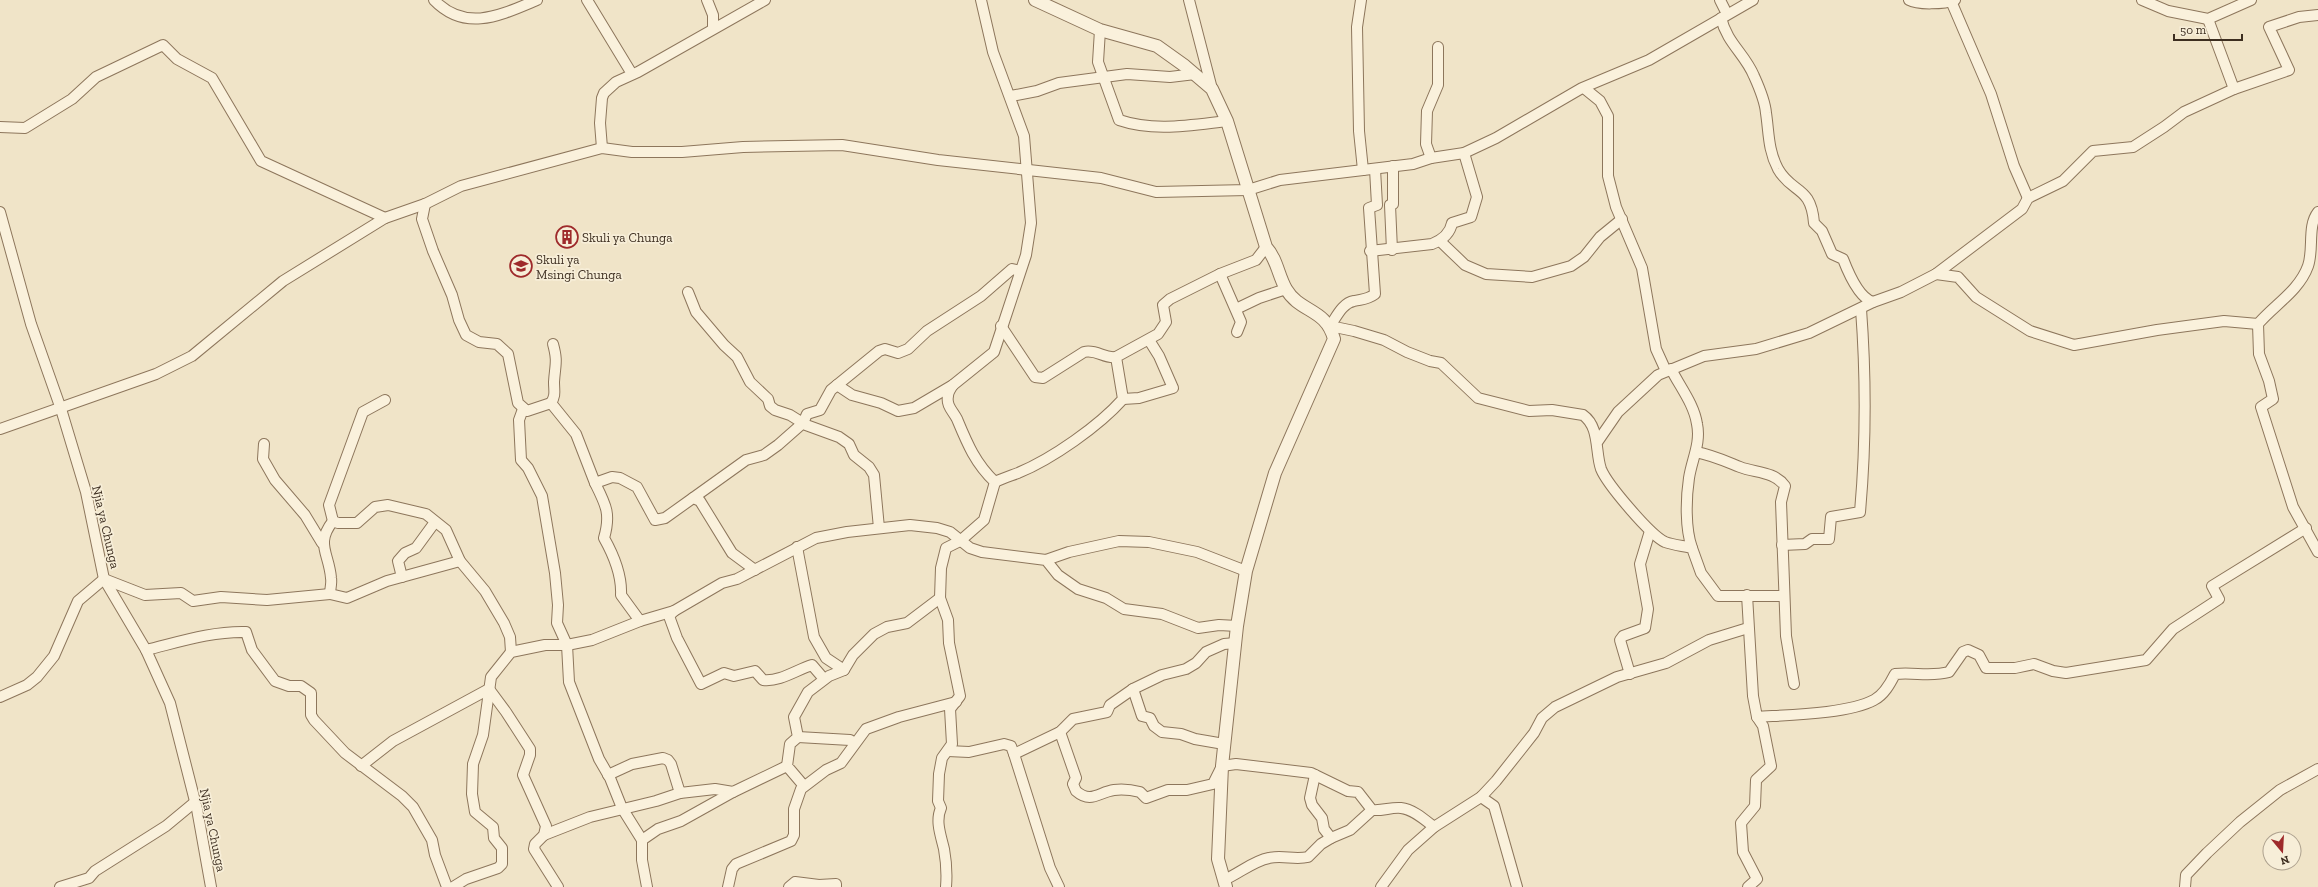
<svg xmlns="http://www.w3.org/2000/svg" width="2318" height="887" viewBox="0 0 2318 887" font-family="'Zilla Slab',serif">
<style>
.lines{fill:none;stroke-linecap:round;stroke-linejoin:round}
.minor-casing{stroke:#8d765c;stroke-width:12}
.tertiary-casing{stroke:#8d765c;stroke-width:14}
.minor{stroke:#faf1dc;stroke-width:10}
.tertiary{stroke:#faf1dc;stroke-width:12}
.labels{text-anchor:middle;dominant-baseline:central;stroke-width:3.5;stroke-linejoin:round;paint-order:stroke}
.poi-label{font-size:13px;fill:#3d2e20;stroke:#f7eed8;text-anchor:start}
.street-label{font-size:13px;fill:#3d2e20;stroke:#f7eed8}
</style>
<rect width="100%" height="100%" fill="#f0e4c8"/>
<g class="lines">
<g class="minor-casing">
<g id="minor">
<path d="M 434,0 C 466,33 501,15 537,0"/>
<polyline points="587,0 632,74"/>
<polyline points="707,0 713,15 713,28"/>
<polyline points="1189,0 1212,89"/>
<polyline points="1361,0 1357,27 1359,131 1363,170"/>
<polyline points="1720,0 1727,14"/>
<path d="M 1909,0 C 1918,5 1944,4 1955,0"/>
<polyline points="2142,0 2168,11 2208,19 2251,0"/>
<polyline points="1951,1 1991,94 2014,166 2028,198"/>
<path d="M 1721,18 C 1727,43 1745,54 1754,76 C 1759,87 1765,101 1766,113 C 1769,133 1768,150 1778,169 C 1792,194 1811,185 1814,223 L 1822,231 L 1832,254 L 1843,259 C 1848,272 1859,298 1873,302"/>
<polyline points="2208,19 2234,89"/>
<path d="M 1100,30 L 1098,62 L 1119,120 C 1154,132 1191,125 1227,121"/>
<polyline points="1584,88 1600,101 1608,116 1608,176 1616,207 1642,268 1656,349 1666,371"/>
<polyline points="1011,96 1037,91 1059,83 1127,74 1170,77 1195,74"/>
<polyline points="0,127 25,128 72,99 96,77 163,45 177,59 212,78 261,161 385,218"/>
<polyline points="602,148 600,123 602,98 604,93 616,82 638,72 765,0"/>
<polyline points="1431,158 1426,144 1427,111 1438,85 1438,47"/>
<path d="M 1375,169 L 1377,205 L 1369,208 L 1375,294 C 1367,300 1362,299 1354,301 C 1342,303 1336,318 1330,326 L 1354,331 L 1384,340 L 1407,352 L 1430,361 L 1441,363 L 1478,398 L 1529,411 L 1552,410 L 1583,415 C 1600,427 1595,452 1601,469 C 1607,484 1650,535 1665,542 C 1673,545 1684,546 1692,548 L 1701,573 L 1718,596 L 1784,596"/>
<polyline points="425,204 422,219 433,251 452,295 459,320 466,335 479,342 497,344 508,354 518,403 527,411 551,403 576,434 595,483 612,477 620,478 637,487 655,520 665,518 693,498 700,501 732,553 755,570"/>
<polyline points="0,212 31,324 61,409 86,492 104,579 146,650 170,703 197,809 211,887"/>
<path d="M 2318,212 C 2307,226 2314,249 2308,266 C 2299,291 2274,305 2258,324 L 2259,354 L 2269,381 L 2273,399 L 2261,407 L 2293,507 L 2318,552"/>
<polyline points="1440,241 1465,265 1486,274 1532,277 1571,266 1584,257 1600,237 1622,219"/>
<polyline points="1392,250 1390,205 1393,204 1393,166"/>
<path d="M 1370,251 L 1432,244 C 1442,240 1450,234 1452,223 L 1471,217 L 1477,197 L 1464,153"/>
<polyline points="1220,274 1241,322 1237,332"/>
<polyline points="1936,274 1958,277 1976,297 2030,331 2074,345 2157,330 2224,321 2258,324"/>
<polyline points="688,292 696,312 724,345 737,357 750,382 768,399 770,406 775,410 790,415 806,425 839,437 849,444 854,455 869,467 874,475 879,528"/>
<polyline points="1236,309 1259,298 1286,289"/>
<path d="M 1001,326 L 1035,377 L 1043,378 L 1084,352 C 1097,349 1104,359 1116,357"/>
<path d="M 1671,369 C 1680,387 1694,404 1697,424 C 1701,443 1692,459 1689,478 C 1686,498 1685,528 1692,548"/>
<polyline points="837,385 852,395 881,403 898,411 914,408 953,385 994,352 1026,255 1031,223 1024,136 993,52 981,0"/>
<polyline points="1123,399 1139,398 1173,388 1159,356 1149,340"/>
<polyline points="385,400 363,412 329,505 333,521 338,523 357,523 375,507 388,505 426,514 446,530 460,561 485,591 504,623 510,637 511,652"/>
<path d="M 551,403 C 556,395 554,391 554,382 C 555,365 558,362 553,344"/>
<polyline points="523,409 519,420 521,460 528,468 542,496 555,573 558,605 557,623 567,645 569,682 599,759 610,778 622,808 642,840 642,860 647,887"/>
<polyline points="0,429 156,374 192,356 283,281 385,218 425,204 461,186 602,148 632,152 682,152 743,147 842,145 938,160 1101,178 1156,192 1248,190 1280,180 1413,164 1431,158 1464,153 1496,138 1582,88 1649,60 1753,0"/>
<polyline points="1598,441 1618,412 1658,375 1704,356 1756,349 1809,333 1873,302 1901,292 1936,274 2022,209 2028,198 2063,181 2093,151 2133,147 2164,127 2184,112 2234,89 2289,70 2269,27 2299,17 2318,15"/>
<polyline points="264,444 263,459 275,480 305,515 322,543"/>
<path d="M 1696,452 C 1712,455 1725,461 1740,467 C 1755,473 1774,471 1785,486 L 1781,502 L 1786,636 L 1794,684"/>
<path d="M 995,482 C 1003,478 1010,476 1018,473 C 1052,459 1099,426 1123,399 L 1116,357 L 1158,334 L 1166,322 L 1163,305 L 1170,299 L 1220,274 L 1256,260 L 1266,247"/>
<path d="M 595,483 C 606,505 611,514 604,538 C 613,554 622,576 621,595 L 640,621"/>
<polyline points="693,498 746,460 764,455 778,445 803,423 807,414 820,410 831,390 879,351 885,349 898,353 908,349 927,331 981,296 1012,269 1020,271"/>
<path d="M 333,521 C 315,544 329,553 331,578 C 332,583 330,589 330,594 L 347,598 L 387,581 L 460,561"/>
<path d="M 1782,545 L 1805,544 L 1812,539 L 1829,539 L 1831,517 L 1860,512 C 1866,445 1866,376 1861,309"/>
<polyline points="797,547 814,637 826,658 844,670"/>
<polyline points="1046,560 1069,552 1119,541 1149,542 1197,552 1246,571"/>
<polyline points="402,577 398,561 405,553 416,548 435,522"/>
<path d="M 1747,595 L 1753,696 L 1757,717 C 1787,715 1848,714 1874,700 C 1884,695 1890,684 1895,674 C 1914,672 1931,677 1949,672 L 1963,652 L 1968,650 L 1979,655 L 1986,668 L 2015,668 L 2034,664 L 2053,671 L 2066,673 L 2146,660 L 2173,629 L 2219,599 L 2212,586 L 2306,528"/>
<path d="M 674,611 L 669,616 L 677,638 L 701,684 L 724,673 L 734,676 L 755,671 L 763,680 C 780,682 796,670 812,665 L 824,679"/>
<path d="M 146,650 C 179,642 212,631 246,632 L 252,650 L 275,681 L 289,686 L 301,686 L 311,693 L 311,715 L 314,720 L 345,753 L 402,796 L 413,807 L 432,840 L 435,855 L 447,887"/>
<polyline points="1630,674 1620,640 1623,636 1645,628 1648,609 1640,564 1650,531"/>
<polyline points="0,697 27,685 37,677 54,656 78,601 104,579 145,595 181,593 193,601 221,597 267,600 330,594"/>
<path d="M 1060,732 L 1076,778 L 1073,784 L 1076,791 C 1091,804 1099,792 1114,790 C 1123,789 1132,790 1140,792 L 1146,798 L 1168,790 L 1187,790 L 1213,784 L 1222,766 L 1236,764 L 1311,773 L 1348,791 L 1358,792 L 1372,810 C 1383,811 1391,807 1401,808 C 1413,809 1425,820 1434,827"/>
<polyline points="798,737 850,740 855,743"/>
<polyline points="1224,744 1195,739 1181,734 1162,732 1154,726 1150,718 1142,716 1133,689 1162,675 1186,669 1196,663 1206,652 1224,644 1236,643"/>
<polyline points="948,751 969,752 1004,744 1011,746 1014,754"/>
<polyline points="361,766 393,741 489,689 506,712 530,749 530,755 523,775 546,826 544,835 535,844 534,849 558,887"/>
<polyline points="608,775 632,764 663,758 668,760 671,764 680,793 715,789 733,792 787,766"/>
<polyline points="1315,775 1310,798 1312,805 1322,818 1324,829 1331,838 1350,830 1372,810"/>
<polyline points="804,786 787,766 790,744 798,737 794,717 808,692 829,676 844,670 853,655 874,634 887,627 907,623 940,598"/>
<polyline points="1481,797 1494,806 1517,887"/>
<polyline points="544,835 590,817 656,801 680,793"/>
<polyline points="642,840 658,829 681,821 733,792"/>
<path d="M 1224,880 C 1240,873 1253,861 1269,858 C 1282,855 1295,860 1308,857 L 1321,844 L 1331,838"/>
<polyline points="60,887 89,878 95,871 166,826 195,802"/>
<polyline points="453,887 466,879 498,868 502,864 502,848 494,838 493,827 475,812 472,794 473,764 483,735 491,677 511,652 545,645 567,645 592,640 640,621 674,611 722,583 737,579 816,538 847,532 910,525 937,528 950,532 970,548 982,552 1046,560 1058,575 1078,589 1106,598 1124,609 1162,614 1198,628 1219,625 1237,626"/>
<polyline points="728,887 732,869 736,864 791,841 794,835 794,809 801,789 826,770 841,763 866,729 899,717 956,702"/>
<polyline points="789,887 795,882 819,885 836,884 836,887"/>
<path d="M 946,887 C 947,875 946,860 944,849 C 941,836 935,821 941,808 L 938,801 L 939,774 L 942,758 L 952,744 L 950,709 L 960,696 L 949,643 L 948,620 L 940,598 L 941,568 L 946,548 L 960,541 L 984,520 L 995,482 C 975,463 967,443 957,419 C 953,411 946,406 948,396 C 948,393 951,388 953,385"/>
<polyline points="1059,887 1050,868 1014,754 1060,732 1073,719 1107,712 1110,705 1133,689"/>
<polyline points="1381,887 1408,850 1434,827 1481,797 1496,781 1534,733 1542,718 1555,707 1617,677 1666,663 1709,640 1748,628"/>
<polyline points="1748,887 1757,879 1743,852 1741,823 1755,806 1756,780 1771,766 1763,726 1757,717"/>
<polyline points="2185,887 2186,875 2207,853 2240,822 2280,790 2318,769"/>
</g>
</g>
<g class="tertiary-casing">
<path id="tertiary" d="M 1035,0 L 1100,30 L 1157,46 L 1185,66 L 1212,89 L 1227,121 L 1266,247 C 1277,259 1278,275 1286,289 C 1300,313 1326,308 1334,339 L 1275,473 L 1246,571 L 1237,626 L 1222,766 L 1218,859 L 1226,887"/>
</g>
<use href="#minor" class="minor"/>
<use href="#tertiary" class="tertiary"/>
</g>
<defs>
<g id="building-ring" transform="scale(1.15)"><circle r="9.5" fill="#f7eed8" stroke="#9e2a2b" stroke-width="1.5"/><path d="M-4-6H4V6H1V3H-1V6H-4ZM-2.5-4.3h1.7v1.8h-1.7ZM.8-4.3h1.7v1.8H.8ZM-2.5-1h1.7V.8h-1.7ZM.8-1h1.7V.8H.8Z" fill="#9e2a2b"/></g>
<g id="school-ring" transform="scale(1.15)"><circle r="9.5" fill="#f7eed8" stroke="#9e2a2b" stroke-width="1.5"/><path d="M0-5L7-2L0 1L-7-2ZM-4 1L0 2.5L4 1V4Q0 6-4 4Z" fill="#9e2a2b"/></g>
</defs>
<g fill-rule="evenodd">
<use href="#building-ring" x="567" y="237"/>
<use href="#school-ring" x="521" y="266"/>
</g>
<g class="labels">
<g class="poi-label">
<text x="582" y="237">Skuli ya Chunga</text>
<text x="536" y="259">Skuli ya<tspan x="536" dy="15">Msingi Chunga</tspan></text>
</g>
<g class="street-label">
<text transform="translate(106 527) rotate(77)">Njia ya Chunga</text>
<text transform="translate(213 830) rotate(78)">Njia ya Chunga</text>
</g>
</g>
<g transform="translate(2282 851) rotate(162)"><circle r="19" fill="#f7eed8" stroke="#ada18e"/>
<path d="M0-3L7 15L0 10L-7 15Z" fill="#9e2a2b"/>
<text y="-6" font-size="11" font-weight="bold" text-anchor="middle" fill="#3d2e20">N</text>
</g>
<path d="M2174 34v6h68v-6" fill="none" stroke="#3d2e20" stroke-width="2"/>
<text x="2180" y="34" font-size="12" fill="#3d2e20" stroke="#f7eed8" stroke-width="3" paint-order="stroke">50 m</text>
</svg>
